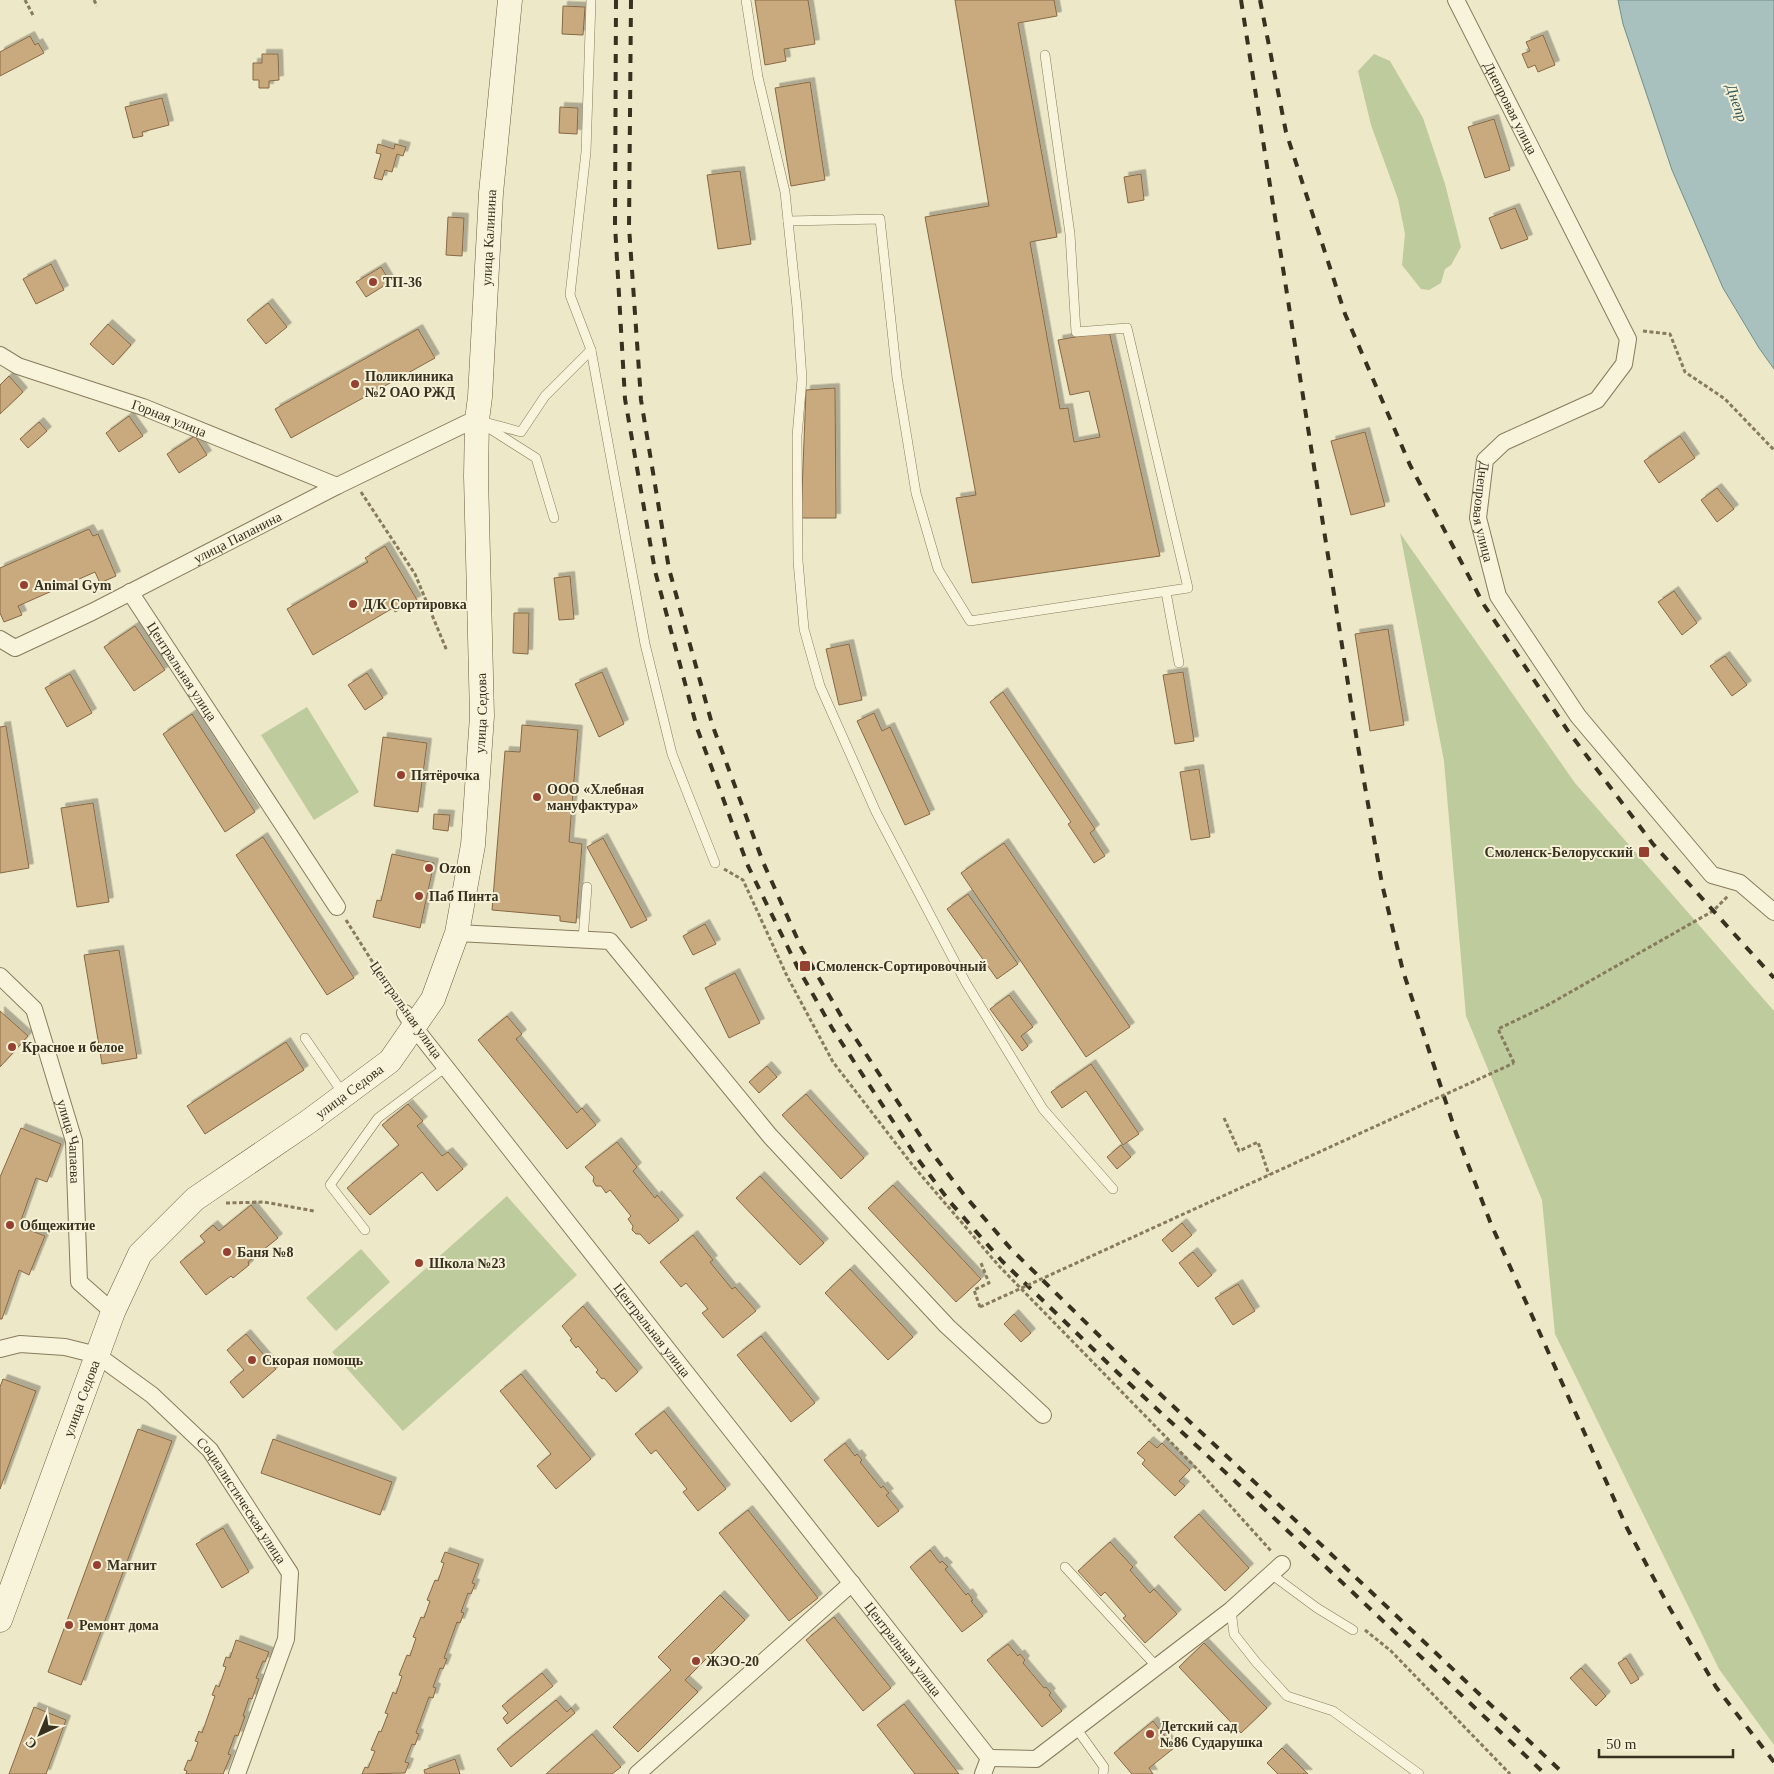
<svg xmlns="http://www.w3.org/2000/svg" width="1774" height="1774" viewBox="0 0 1774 1774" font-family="Georgia,serif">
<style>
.green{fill:#becb9c}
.water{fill:#a9c1be;stroke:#6f8f8d}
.building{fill:#c9aa7f;stroke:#876944;filter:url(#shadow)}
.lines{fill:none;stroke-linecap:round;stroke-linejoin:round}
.lane-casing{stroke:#887b5d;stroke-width:10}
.street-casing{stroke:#887b5d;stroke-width:18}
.secondary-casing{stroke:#6a5c40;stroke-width:25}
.path{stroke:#887b5d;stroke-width:3;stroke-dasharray:4 2.5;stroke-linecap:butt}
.lane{stroke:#f8f4db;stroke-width:9}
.street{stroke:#f8f4db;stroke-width:16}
.secondary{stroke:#f8f4db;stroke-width:24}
.rail{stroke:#393120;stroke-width:4;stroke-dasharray:9 9;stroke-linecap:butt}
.path-bridge{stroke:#887b5d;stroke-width:3;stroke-dasharray:4 2.5;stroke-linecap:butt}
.poi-dot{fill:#954030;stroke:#f5f1d7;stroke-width:2}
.labels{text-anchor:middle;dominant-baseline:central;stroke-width:4;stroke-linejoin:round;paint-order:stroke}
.street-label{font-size:14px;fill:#393120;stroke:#f5f1d7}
.poi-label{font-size:14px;font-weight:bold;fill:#393120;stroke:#f5f1d7;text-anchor:start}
.water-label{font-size:15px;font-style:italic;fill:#305458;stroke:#f5f1d7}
</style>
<defs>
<filter id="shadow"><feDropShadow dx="4.5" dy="-4.5" stdDeviation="0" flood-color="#0004"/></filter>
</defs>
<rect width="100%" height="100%" fill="#ede8c8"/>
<g class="green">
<polygon points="1374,54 1390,61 1423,118 1445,184 1461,247 1451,265 1445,269 1441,283 1429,290 1421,289 1402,265 1405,234 1398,199 1371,125 1358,71"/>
<polygon points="1400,533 1575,783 1774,1011 1774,1745 1719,1669 1555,1334 1542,1200 1466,1016 1444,761"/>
<polygon points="307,707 359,792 314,820 261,735"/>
<polygon points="507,1196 577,1275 403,1431 332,1352"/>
<polygon points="361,1249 390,1282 336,1331 306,1298"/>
</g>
<polygon class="water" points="1618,0 1774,0 1774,369 1759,348 1723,288 1672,170 1623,24"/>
<g class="building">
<polygon points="755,0 808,0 815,44 784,49 786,61 765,65"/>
<polygon points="955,0 1054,0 1057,16 1018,23 1057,237 1030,242 1060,409 1068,408 1074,442 1100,437 1089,391 1070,395 1058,340 1109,331 1160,556 972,583 956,498 976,495 925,217 989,206"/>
<polygon points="563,6 585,7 583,35 562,34"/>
<polygon points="1543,35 1555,65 1538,72 1535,65 1528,68 1522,54 1530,51 1526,42"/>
<polygon points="30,36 35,45 38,43 44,53 0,76 0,52"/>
<polygon points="262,54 278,54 279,80 269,81 269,88 259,88 259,80 253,80 253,63 262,63"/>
<polygon points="810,82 825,180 791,186 775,88"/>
<polygon points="162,98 169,125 142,132 143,136 133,138 125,107"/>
<polygon points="560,107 578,108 577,134 559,133"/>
<polygon points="1494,119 1510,170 1485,178 1468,127"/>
<polygon points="378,144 394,149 395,144 406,147 403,156 397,154 392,172 385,170 382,180 374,178 381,154 376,153"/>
<polygon points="740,171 751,244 718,249 707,175"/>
<polygon points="1141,174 1144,200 1128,203 1124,177"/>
<polygon points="1515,208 1528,239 1501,249 1489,218"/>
<polygon points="448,217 464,218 462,256 446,255"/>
<polygon points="51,264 64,290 36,304 23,279"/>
<polygon points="381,267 390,282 366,297 356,282"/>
<polygon points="268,303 287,327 266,344 247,320"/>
<polygon points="108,324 131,345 113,365 90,344"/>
<polygon points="418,329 435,358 291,438 275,409"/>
<polygon points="9,376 23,392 0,414 0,385"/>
<polygon points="835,388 836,518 801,518 806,390"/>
<polygon points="129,416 143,436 119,452 106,433"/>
<polygon points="39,422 47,431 28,448 20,439"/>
<polygon points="1365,432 1385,506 1351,515 1331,441"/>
<polygon points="195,436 207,455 179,473 167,454"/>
<polygon points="1680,436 1695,458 1659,483 1644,461"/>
<polygon points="1717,488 1734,509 1717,522 1701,500"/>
<polygon points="89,529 93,536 98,534 116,576 100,583 95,572 18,606 22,615 4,622 0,613 0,568"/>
<polygon points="385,546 417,600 395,612 393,608 313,655 287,609 368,562 365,558"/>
<polygon points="570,576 574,619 559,620 554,578"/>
<polygon points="1674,591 1697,623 1682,635 1658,602"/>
<polygon points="514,613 529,613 528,654 513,653"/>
<polygon points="135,626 165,670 134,691 104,647"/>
<polygon points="1388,629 1404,725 1370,731 1355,634"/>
<polygon points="849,644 862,700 839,705 826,649"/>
<polygon points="1725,656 1747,685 1732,696 1710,666"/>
<polygon points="602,672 624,724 599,737 575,684"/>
<polygon points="1183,672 1194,741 1175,744 1163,675"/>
<polygon points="367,673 383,698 365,710 348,685"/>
<polygon points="70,674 92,713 67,727 45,688"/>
<polygon points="1003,692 1095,829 1090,833 1105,856 1094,863 1068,824 1071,822 990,702"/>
<polygon points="874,713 882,731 890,727 930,814 905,825 857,721"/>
<polygon points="192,714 255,812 225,832 163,734"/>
<polygon points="522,725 578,730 569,842 582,844 576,923 560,921 560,916 492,910 505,751 520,752"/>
<polygon points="6,726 29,868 0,873 0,727"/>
<polygon points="383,737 427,743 418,812 374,806"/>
<polygon points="1199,769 1210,837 1191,840 1180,772"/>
<polygon points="93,803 109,902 77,907 61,808"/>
<polygon points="434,814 450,815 448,831 433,829"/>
<polygon points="263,837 354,978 327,995 236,855"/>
<polygon points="603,838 647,920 631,928 587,847"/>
<polygon points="1004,843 1130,1027 1086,1057 961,873"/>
<polygon points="392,854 434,863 420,928 373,917 377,900 381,901"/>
<polygon points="968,894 1018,964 997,979 947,909"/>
<polygon points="705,924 716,944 693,955 683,936"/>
<polygon points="119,950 137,1058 102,1064 84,955"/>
<polygon points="735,973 760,1023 729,1038 705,988"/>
<polygon points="1009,995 1033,1027 1021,1036 1028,1046 1022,1051 990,1009"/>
<polygon points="0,1011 28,1036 0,1067"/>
<polygon points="507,1016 522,1034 516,1039 577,1113 582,1108 596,1125 567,1149 478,1040"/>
<polygon points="286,1042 304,1070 205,1134 187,1106"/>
<polygon points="1091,1064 1139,1134 1123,1145 1086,1091 1062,1108 1051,1092"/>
<polygon points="767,1066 777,1077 759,1093 749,1082"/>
<polygon points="806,1094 864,1158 841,1179 782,1115"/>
<polygon points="408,1104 423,1121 417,1126 442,1156 448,1152 463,1169 437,1191 422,1172 370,1215 347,1188 399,1145 382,1125"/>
<polygon points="21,1128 61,1144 47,1182 36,1178 19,1226 45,1236 29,1275 19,1270 2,1319 0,1319 0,1177"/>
<polygon points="617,1142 637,1167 633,1171 655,1198 657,1195 679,1220 649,1244 640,1234 636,1234 632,1230 633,1226 628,1219 631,1216 610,1190 606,1193 601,1186 596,1186 593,1181 594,1177 585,1167"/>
<polygon points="1121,1145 1131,1157 1117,1169 1107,1157"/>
<polygon points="760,1176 824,1243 800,1265 736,1198"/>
<polygon points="893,1185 981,1279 956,1302 868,1208"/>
<polygon points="251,1205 278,1238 248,1262 249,1265 233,1278 231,1276 206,1295 180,1262 205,1242 200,1236 213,1225 219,1231"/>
<polygon points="1182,1223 1192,1235 1172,1252 1162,1240"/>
<polygon points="693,1235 713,1260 710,1262 732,1289 735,1287 756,1311 723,1338 702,1313 708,1309 686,1283 681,1287 660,1262"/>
<polygon points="1193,1252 1212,1275 1198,1287 1179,1263"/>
<polygon points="850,1269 913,1337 888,1360 825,1293"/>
<polygon points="1238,1284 1255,1311 1233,1325 1215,1298"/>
<polygon points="583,1306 638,1372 616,1392 604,1378 602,1379 596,1372 598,1370 578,1346 576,1348 570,1340 572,1339 562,1326"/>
<polygon points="1014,1314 1031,1333 1021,1342 1004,1324"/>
<polygon points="246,1334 276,1369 243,1398 230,1382 244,1370 227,1350"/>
<polygon points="761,1336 815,1403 791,1422 737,1355"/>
<polygon points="521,1374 591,1459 556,1489 537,1466 551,1454 500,1391"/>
<polygon points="3,1379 36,1391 0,1489 0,1387"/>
<polygon points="664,1411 726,1489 698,1511 683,1492 687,1489 656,1450 651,1454 635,1434"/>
<polygon points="138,1429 172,1441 81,1685 48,1672"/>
<polygon points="273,1439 392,1482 380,1515 261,1473"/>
<polygon points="1149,1441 1157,1448 1162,1443 1190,1470 1179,1481 1185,1486 1175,1496 1142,1464 1145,1460 1137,1453"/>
<polygon points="845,1443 855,1456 857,1454 862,1460 860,1462 881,1488 883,1486 889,1493 886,1495 899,1511 878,1527 824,1460"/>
<polygon points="748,1510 818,1598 789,1621 719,1533"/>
<polygon points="1199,1514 1249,1568 1225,1591 1174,1537"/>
<polygon points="223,1528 249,1572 222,1588 196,1544"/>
<polygon points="1110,1542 1133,1567 1130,1570 1150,1593 1154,1589 1177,1614 1145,1643 1123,1618 1126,1616 1105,1592 1101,1596 1078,1571"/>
<polygon points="930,1550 940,1563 942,1561 948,1567 945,1569 966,1595 968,1593 973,1600 971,1601 983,1616 962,1632 910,1567"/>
<polygon points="445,1552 479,1564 472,1583 475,1584 471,1594 468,1593 461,1612 464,1613 460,1623 457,1622 444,1658 447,1659 443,1669 440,1668 433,1687 436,1688 433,1698 429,1697 416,1733 419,1734 415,1745 412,1744 405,1762 409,1763 405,1773 362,1774 365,1767 368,1768 375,1751 371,1750 379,1731 381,1732 388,1714 385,1713 393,1692 396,1694 402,1676 399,1675 407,1655 410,1656 416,1638 413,1637 421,1617 424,1618 430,1601 427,1600 435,1580 438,1581 444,1563 441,1562"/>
<polygon points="720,1595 745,1620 685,1680 698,1692 638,1752 613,1727 671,1670 658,1657"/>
<polygon points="834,1617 891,1688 863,1711 806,1640"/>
<polygon points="236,1640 269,1652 265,1662 263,1661 256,1678 259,1679 252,1699 249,1698 243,1716 245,1716 238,1736 235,1735 228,1754 231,1755 223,1774 186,1774 187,1771 184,1770 188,1760 191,1761 198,1742 195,1741 199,1731 202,1733 215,1696 212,1695 216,1685 219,1687 226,1667 223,1666 226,1657 230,1658"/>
<polygon points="1204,1643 1267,1708 1241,1733 1179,1667"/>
<polygon points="1008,1644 1018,1656 1020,1654 1025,1660 1023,1663 1044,1688 1046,1687 1051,1693 1049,1695 1062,1711 1042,1727 987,1660"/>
<polygon points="1626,1658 1639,1679 1631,1684 1618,1663"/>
<polygon points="1581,1668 1606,1696 1596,1706 1570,1678"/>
<polygon points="542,1673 553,1686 507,1724 503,1718 508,1713 502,1706"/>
<polygon points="556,1700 567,1712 571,1708 575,1713 511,1767 497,1749"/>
<polygon points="904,1704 959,1774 915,1774 877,1725"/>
<polygon points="34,1707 66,1720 46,1774 9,1774"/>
<polygon points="1153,1721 1174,1748 1149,1768 1153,1774 1132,1774 1114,1753"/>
<polygon points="592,1734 621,1767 612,1774 546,1774"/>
<polygon points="1282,1748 1308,1774 1278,1774 1267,1763"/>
<polygon points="455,1759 460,1774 425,1774 424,1770"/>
</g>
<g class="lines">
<g class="lane-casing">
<g id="lane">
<polyline points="591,0 586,152 570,295 591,350 645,644 672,754 715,863"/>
<polyline points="746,0 758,77 785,192 797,307 802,379 797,436 798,561 804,629 820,686 876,812 966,983 1043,1109 1113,1189"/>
<polyline points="788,221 880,219 897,377 916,493 938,569 970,621 1188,588 1127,328 1076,332 1070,234 1045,55"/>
<polyline points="477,420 521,432 545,396 591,350"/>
<polyline points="484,425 536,458 554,518"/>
<polyline points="1166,592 1179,663"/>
<polyline points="583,939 587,887"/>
<polyline points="305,1038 344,1095"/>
<polyline points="365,1230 330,1185 378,1118 446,1067"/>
<polyline points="1065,1567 1157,1667"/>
<polyline points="1271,1574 1317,1608 1353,1630"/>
<polyline points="1231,1610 1234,1634 1256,1662 1287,1696 1333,1711 1419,1774"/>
<polyline points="1076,1728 1104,1767 1103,1774"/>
</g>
</g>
<g class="street-casing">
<g id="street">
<path id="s1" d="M 1456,0 L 1628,339 L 1624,364 L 1597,400 L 1504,442 L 1485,460 L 1478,518 L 1498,596 L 1578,716 L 1712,875 L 1740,883 L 1774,912"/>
<path id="s2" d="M 0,355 L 18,366 L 143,407 L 337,486"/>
<path id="s3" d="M 130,592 L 337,907"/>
<path id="s4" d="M 0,639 L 15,648 L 92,612 L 337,486 L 467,423 L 477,420"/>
<polyline points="457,933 610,941 770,1136 947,1326 1043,1415"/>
<path id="s5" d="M 0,976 L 34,1009 L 74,1141 L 79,1282 L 113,1312"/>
<path id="s6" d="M 405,1013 L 414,1027 L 989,1758"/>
<path id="s7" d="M 0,1349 L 20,1344 L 65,1347 L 97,1355 L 152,1395 L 210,1450 L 290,1573 L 286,1639 L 237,1774"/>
<polyline points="989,1758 1036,1759 1231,1610 1282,1564"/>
<polyline points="637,1774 852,1583"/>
<polyline points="983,1774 989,1758"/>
</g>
</g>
<g class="secondary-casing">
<g id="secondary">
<path id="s8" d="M 0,1620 L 113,1312 L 140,1254 L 195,1199 L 308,1122 L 390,1061 L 433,999 L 457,933 L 473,845 L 482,716 L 476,476 L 477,420 L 480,397 L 491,193 L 510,0"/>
</g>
</g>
<g class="path">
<polyline points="25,0 34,17"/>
<polyline points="94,0 97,6"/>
<polyline points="1643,331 1670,334 1685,372 1725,399 1774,450"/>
<polyline points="361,492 415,574 447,651"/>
<polyline points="724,869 743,880 787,976 833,1062 914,1167 999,1266 1198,1470 1272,1552"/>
<polyline points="346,920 396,999"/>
<polyline points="1514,1063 1498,1029 1546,1006 1713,911 1728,896"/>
<polyline points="1224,1118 1239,1151 1258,1142 1269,1175"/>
<polyline points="226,1203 264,1202 314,1211"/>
<polyline points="980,1307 974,1290 989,1283 981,1263"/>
<polyline points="1365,1630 1391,1651 1510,1774"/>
</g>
<use href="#lane" class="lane"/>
<use href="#street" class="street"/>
<use href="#secondary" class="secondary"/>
<g class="rail">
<polyline points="616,0 615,225 625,399 655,571 697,728 748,866 798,968 832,1028 917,1158 950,1202 1002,1261 1118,1373 1238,1484 1545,1774"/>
<polyline points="631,0 629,227 641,400 669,569 712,724 763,862 801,947 844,1021 929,1149 965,1196 1011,1249 1129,1365 1278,1504 1564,1774"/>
<polyline points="1241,0 1357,741 1382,884 1403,971 1456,1133 1491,1224 1627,1528 1669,1607 1716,1687 1774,1762"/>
<polyline points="1260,0 1286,132 1345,314 1410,465 1484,605 1568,731 1653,844 1774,978"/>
</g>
<polyline class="path-bridge" points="980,1307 1514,1063"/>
</g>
<g class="poi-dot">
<circle cx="373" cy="282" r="5"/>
<circle cx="355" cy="384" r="5"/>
<circle cx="24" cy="585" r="5"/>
<circle cx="353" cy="604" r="5"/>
<circle cx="401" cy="775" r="5"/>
<circle cx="537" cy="797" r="5"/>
<rect x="1638" y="846" width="12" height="12" rx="2.5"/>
<circle cx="429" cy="868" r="5"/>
<circle cx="419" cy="896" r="5"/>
<rect x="799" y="960" width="12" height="12" rx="2.5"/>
<circle cx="12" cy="1047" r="5"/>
<circle cx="10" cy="1225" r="5"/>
<circle cx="227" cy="1252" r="5"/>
<circle cx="419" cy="1263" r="5"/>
<circle cx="252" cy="1360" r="5"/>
<circle cx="97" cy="1565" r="5"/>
<circle cx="69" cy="1625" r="5"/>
<circle cx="696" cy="1661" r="5"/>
<circle cx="1150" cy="1734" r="5"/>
</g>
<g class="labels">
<g class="street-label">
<text stroke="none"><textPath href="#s1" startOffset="121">Днепровая улица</textPath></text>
<text stroke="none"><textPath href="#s8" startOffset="1552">улица Калинина</textPath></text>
<text stroke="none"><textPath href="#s2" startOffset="181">Горная улица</textPath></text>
<text stroke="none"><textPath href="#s1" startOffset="631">Днепровая улица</textPath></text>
<text stroke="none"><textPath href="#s4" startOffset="266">улица Папанина</textPath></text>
<text stroke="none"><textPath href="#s3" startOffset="95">Центральная улица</textPath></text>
<text stroke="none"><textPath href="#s8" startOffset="1076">улица Седова</textPath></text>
<text transform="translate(406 1010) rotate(55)">Центральная улица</text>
<text stroke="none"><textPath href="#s8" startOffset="658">улица Седова</textPath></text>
<text stroke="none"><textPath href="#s5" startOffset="185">улица Чапаева</textPath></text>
<text stroke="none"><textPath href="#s6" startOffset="402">Центральная улица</textPath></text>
<text stroke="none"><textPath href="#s8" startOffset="236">улица Седова</textPath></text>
<text stroke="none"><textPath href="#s7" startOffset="306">Социалистическая улица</textPath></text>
<text stroke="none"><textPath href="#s6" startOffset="808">Центральная улица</textPath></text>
</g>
<g class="poi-label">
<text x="383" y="282">ТП-36</text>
<text x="365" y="376">Поликлиника<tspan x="365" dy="16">№2 ОАО РЖД</tspan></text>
<text x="34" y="585">Animal Gym</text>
<text x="363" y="604">Д/К Сортировка</text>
<text x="411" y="775">Пятёрочка</text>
<text x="547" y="789">ООО «Хлебная<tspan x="547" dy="16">мануфактура»</tspan></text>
<text x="1633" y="852" text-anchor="end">Смоленск-Белорусский</text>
<text x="439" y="868">Ozon</text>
<text x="429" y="896">Паб Пинта</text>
<text x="816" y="966">Смоленск-Сортировочный</text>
<text x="22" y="1047">Красное и белое</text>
<text x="20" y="1225">Общежитие</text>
<text x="237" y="1252">Баня №8</text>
<text x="429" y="1263">Школа №23</text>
<text x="262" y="1360">Скорая помощь</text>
<text x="107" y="1565">Магнит</text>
<text x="79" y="1625">Ремонт дома</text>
<text x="706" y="1661">ЖЭО-20</text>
<text x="1160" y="1726">Детский сад<tspan x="1160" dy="16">№86 Сударушка</tspan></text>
</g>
<g class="water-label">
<text transform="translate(1737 103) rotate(71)">Днепр</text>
</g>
</g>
<g transform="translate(40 1734) rotate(224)" stroke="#f5f1d7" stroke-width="4" paint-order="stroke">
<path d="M0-4L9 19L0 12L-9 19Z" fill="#393120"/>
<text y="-8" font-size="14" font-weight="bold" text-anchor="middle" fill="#393120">С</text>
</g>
<path d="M1599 1749v8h134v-8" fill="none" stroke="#393120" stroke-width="2.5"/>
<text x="1606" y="1749" font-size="15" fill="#393120" stroke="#f5f1d7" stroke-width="4" paint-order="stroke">50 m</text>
</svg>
